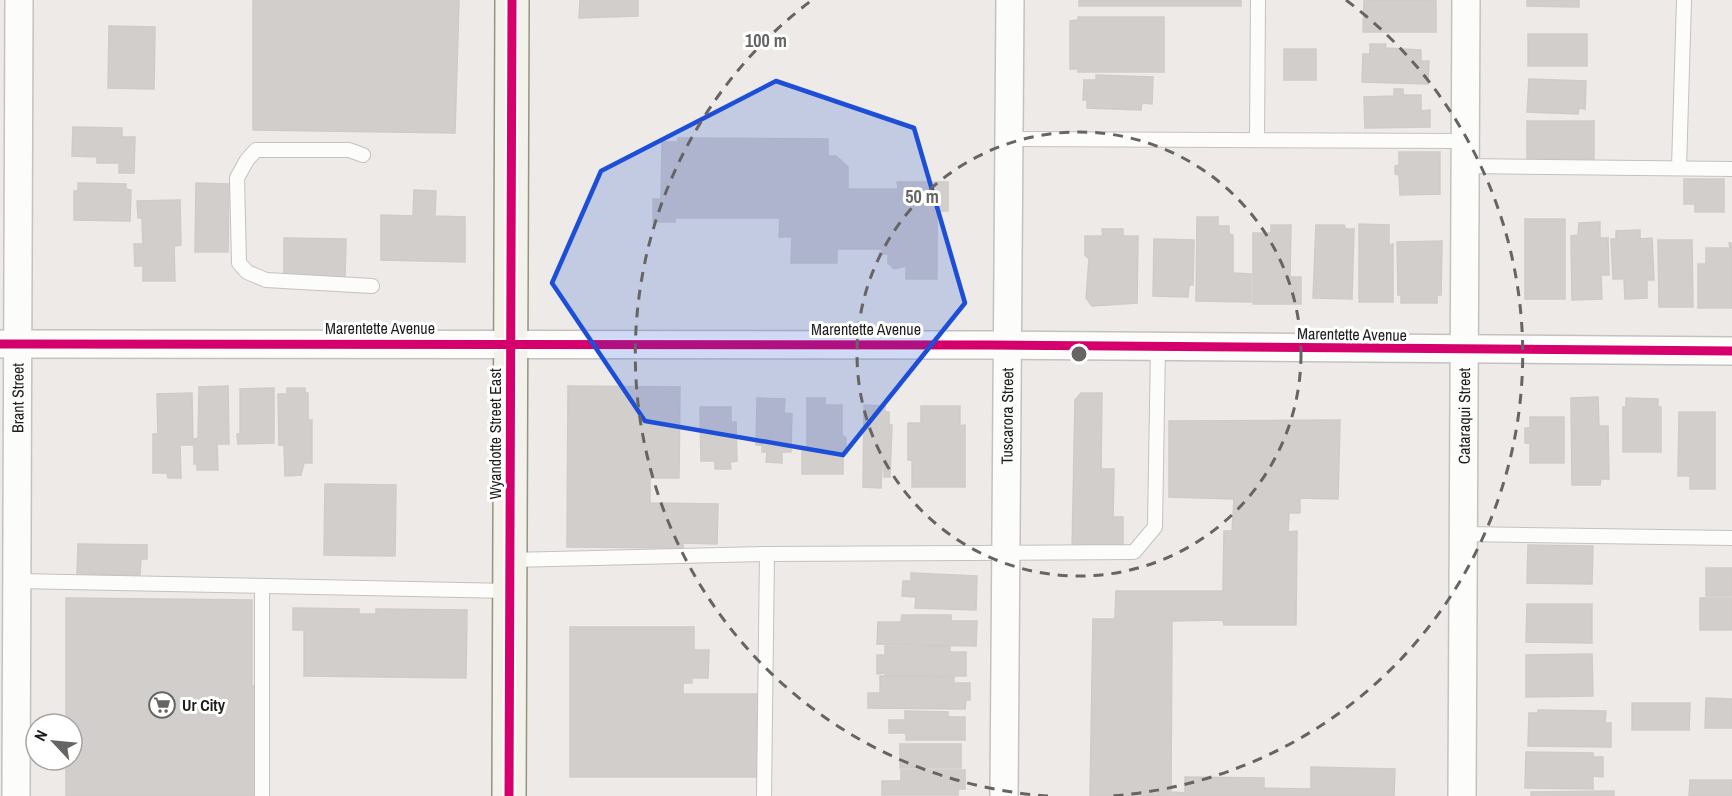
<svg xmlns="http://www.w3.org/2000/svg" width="1732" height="796" viewBox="0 0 1732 796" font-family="'Archivo Narrow',sans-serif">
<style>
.building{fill:#d2cecc;stroke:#d0cbc8;stroke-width:1.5}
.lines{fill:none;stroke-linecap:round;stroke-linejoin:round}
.lane-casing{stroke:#c4c2c1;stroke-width:16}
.street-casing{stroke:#c4c2c1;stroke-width:30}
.secondary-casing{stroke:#969480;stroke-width:36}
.lane{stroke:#fcfcfb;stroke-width:14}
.street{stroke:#fcfcfb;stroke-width:27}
.secondary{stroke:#f3f2ea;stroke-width:33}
.cycleway-casing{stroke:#fff;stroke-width:13}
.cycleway{stroke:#d6006c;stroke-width:9}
.marked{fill:#1d4ed8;fill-opacity:0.2;stroke:#1d4ed8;stroke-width:4.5;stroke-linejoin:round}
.ring{fill:none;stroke:#666564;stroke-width:3;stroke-dasharray:10 8}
.labels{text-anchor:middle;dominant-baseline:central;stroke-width:6;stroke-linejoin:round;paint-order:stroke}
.street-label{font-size:16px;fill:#1e1e1e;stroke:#fff}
.poi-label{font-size:16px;font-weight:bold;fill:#1e1e1e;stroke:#fff;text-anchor:start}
.centre{fill:#666564;stroke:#fff;stroke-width:3}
.ring-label{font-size:18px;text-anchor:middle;font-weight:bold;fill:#666564;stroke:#fff;stroke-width:6;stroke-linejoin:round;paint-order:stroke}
</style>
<rect width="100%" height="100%" fill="#edeae7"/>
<g class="building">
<polygon points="253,0 459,0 455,133 253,130"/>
<polygon points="580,0 638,0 638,16 579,18"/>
<rect x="1079" y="0" width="162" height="6"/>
<polygon points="1391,0 1436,1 1436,32 1363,32 1364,1"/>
<polygon points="1527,0 1579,0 1579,7 1527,6"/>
<polygon points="1078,17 1164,17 1164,72 1078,72 1078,69 1070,69 1070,21 1078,20"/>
<polygon points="109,26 155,27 154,89 108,88"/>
<rect x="1528" y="34" width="59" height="32"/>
<polygon points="1370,44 1386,44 1385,48 1421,50 1421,61 1429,61 1428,84 1362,82 1363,54 1370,54"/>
<rect x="1284" y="49" width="32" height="31"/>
<polygon points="1096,75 1153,77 1152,104 1142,103 1141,110 1087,108 1087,100 1083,100 1084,80 1096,80"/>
<polygon points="1529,79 1586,81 1585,109 1579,108 1578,114 1527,112"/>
<polygon points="1394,89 1403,89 1403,95 1421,95 1421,111 1430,110 1430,127 1365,128 1364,97 1394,96"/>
<rect x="1527" y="121" width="67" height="38"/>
<polygon points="73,127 122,128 122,137 135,137 134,173 119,173 119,163 97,163 97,157 72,156"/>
<polygon points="678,138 828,139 828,156 836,156 848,167 848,189 898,189 897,182 948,182 948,211 937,211 937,279 906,279 906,266 894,269 888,263 888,254 882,254 882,249 837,249 837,263 791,263 792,237 779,237 780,218 675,218 675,222 653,222 653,199 661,199 662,142 678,142"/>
<polygon points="1399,152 1440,152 1440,194 1400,195 1399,175 1395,174 1395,166 1399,165"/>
<polygon points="1684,179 1724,179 1724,212 1695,212 1695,204 1684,204"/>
<polygon points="78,183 126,184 126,189 131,190 130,221 74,220 74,191 78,191"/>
<polygon points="196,183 229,184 228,252 195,252"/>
<polygon points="414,190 436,191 435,216 465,217 465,262 381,260 381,215 413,216"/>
<polygon points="180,200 181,245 174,246 175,281 143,281 143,266 135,266 134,244 143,244 142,218 138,218 137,201"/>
<polygon points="1197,217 1218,217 1218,226 1229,226 1229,234 1233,235 1233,273 1251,274 1251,302 1196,301"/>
<rect x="1525" y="219" width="40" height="80"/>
<polygon points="1600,222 1600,238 1608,238 1609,275 1601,275 1602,299 1572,300 1571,236 1578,235 1579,223"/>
<polygon points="1359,224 1389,225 1389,245 1393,244 1393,302 1359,302"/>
<polygon points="1271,225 1291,225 1290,277 1301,277 1301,304 1253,304 1253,233 1271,233"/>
<polygon points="1316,225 1344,225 1346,229 1354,229 1352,299 1313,298"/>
<polygon points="1102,229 1123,229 1123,236 1138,236 1137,303 1092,306 1086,298 1089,259 1085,255 1085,236 1103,236"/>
<polygon points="1640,230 1640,239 1652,238 1654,280 1647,280 1647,298 1625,299 1624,279 1613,279 1611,239 1616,239 1616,231"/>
<polygon points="284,238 346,239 345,278 284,278"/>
<polygon points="1154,239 1194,240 1193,285 1189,285 1188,297 1153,296"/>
<polygon points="1658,240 1692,240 1693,307 1659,307"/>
<polygon points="1442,241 1441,295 1437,295 1437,303 1401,303 1401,295 1398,295 1397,242"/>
<polygon points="1729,243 1732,243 1732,308 1698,308 1698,264 1706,264 1706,248 1730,248"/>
<polygon points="228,386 229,444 217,444 218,470 197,470 197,464 194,464 194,439 198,438 199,387"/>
<polygon points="568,386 680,387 679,478 650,478 650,503 718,504 717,544 683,543 683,548 567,547"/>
<polygon points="274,388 274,443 238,444 237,434 240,434 240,389"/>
<polygon points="287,388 305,388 305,393 308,393 308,420 312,420 312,463 304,463 301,475 285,476 284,445 279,445 278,394 287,394"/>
<polygon points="192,393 193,445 180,445 181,478 168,478 167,473 153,473 153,434 158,434 157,394"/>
<polygon points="1081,393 1102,393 1101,469 1114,469 1113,517 1123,517 1123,548 1072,551 1075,400"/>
<polygon points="1598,397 1599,426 1608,426 1609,479 1601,479 1600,485 1572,485 1571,398"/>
<polygon points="757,398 785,399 784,413 792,414 791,452 782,452 782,463 766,462 767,452 762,452 762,445 756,445"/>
<polygon points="807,398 825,398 825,405 842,405 842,435 846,438 846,447 843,449 843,474 802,474 802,451 807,451"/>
<polygon points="1626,398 1658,399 1658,407 1661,407 1661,452 1623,452 1623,407 1626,407"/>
<polygon points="864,405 885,406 885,412 889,412 889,425 892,425 890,477 884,477 884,466 882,466 881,488 863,487"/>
<polygon points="921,406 960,406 960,426 965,425 965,487 912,487 912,460 908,460 908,423 921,423"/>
<polygon points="700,407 731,407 731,422 736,422 737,461 730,462 731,469 715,469 715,461 701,461"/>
<polygon points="1679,412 1715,412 1715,489 1690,489 1690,476 1678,476"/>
<polygon points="1530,417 1564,417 1564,463 1530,463 1530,443 1525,443 1525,428 1530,428"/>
<polygon points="1340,420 1338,499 1300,498 1300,513 1289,513 1288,532 1297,531 1296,625 1224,625 1223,620 1172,621 1171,792 1185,793 1185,777 1264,778 1264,788 1311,789 1311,767 1395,769 1394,796 1090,796 1093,619 1115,619 1116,591 1223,591 1224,531 1232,531 1234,499 1169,497 1169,421"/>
<polygon points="325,484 396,485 395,556 324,555"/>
<polygon points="78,544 147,545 147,559 141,559 140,575 77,574"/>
<polygon points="1528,545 1593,546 1592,584 1527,583"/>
<rect x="1706" y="568" width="26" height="28"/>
<polygon points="911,573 977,576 976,610 915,608 916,597 902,596 903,581 911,581"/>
<polygon points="66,598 252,600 252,686 258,686 257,796 66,796 66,760 72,760 72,724 66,724"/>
<rect x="1700" y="598" width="32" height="32"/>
<polygon points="1527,604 1592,604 1592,643 1526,642"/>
<polygon points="293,608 359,609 359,614 376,614 376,609 467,610 466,678 304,676 304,630 293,630"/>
<polygon points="902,615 951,615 951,621 977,621 976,646 877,644 878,622 901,622"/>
<polygon points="570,627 694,627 694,650 709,650 708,678 692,678 692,683 683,683 683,694 758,694 758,777 570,777"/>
<polygon points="885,646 950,646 950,652 966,652 966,676 885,676 885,673 877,674 877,655 885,655"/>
<polygon points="1592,654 1593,696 1526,697 1526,655"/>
<polygon points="880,676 954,677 954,683 970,683 970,700 966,700 965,709 868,708 868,693 880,693"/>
<polygon points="1706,698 1732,699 1732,728 1705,728"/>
<polygon points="1632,703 1690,703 1689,730 1632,730"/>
<polygon points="1538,710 1606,711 1605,723 1611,723 1611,747 1528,746 1529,713 1538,713"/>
<polygon points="905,711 948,712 948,717 965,717 965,740 906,740 906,733 889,733 889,720 905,720"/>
<rect x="900" y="744" width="61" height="24"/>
<polygon points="1526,752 1593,753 1593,757 1603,757 1603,777 1593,776 1593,789 1525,788"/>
<polygon points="901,770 965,770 965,789 958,789 958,795 882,795 882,781 901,781"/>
<polygon points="1690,780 1732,780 1732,796 1689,796"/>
<polygon points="1614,791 1614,796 1531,796 1531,792"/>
</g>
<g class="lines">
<g class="lane-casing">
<g id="lane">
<polyline points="1009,139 1465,141"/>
<polyline points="1257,140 1258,0"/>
<polyline points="363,155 349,150 256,150 247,160 237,178 239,263 247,272 266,280 372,286"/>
<polyline points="1465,166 1732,169"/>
<polyline points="1679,168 1684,0"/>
<polyline points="1463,534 1732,538"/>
<polyline points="510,560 767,554 1134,552 1155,527 1158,346"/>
<polyline points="17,581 510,591"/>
<polyline points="262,796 262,586"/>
<polyline points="764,796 767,554"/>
</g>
</g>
<g class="street-casing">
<g id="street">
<polyline points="0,344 989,345 1732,351"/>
<path id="s1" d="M 16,796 L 19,0"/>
<path id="s2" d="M 1004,796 L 1010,0"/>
<path id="s3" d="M 1462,796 L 1466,0"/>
</g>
</g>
<g class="secondary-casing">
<polyline id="secondary" points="509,796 512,0"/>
</g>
<use href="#lane" class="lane"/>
<use href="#street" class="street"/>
<use href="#secondary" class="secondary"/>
<g class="cycleway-casing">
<g id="cycleway">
<polyline points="0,344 989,345 1732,351"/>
<polyline points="509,796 512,0"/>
</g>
</g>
<use href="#cycleway" class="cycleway"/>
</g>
<path class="marked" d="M 776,81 L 914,128 L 965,303 L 843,455 L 645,421 L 552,283 L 601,171 Z"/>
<g class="ring">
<circle cx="1079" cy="354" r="222"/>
<path d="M1048 796A443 443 0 0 1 812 0M1346 0A443 443 0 0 1 1110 796"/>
</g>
<defs>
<g id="supermarket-ring" transform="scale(1.35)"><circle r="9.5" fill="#fff" stroke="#666564" stroke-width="1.5"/><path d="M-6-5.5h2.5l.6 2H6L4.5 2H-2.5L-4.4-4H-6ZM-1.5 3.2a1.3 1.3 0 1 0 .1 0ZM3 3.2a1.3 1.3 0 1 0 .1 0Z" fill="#666564"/></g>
</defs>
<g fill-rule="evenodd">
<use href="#supermarket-ring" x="162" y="705"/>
</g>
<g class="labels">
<g class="street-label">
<text x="380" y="328">Marentette Avenue</text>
<text x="866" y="329">Marentette Avenue</text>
<text transform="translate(1352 334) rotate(1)">Marentette Avenue</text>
<text stroke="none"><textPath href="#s1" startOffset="398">Brant Street</textPath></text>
<text stroke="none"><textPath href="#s2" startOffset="380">Tuscarora Street</textPath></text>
<text stroke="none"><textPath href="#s3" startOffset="380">Cataraqui Street</textPath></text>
<text transform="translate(495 434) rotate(-90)">Wyandotte Street East</text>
</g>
<g class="poi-label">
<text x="182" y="705">Ur City</text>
</g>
</g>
<circle cx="1079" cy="354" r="9" class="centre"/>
<g class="ring-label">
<text x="766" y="47">100 m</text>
<text x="922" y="203">50 m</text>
</g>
<g transform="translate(54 742) rotate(296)"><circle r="28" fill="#ffffff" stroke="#a5a5a5" stroke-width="1.5"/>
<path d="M0-4.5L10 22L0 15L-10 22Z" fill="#666564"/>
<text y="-9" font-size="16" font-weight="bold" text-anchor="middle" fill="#1e1e1e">N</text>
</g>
</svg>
